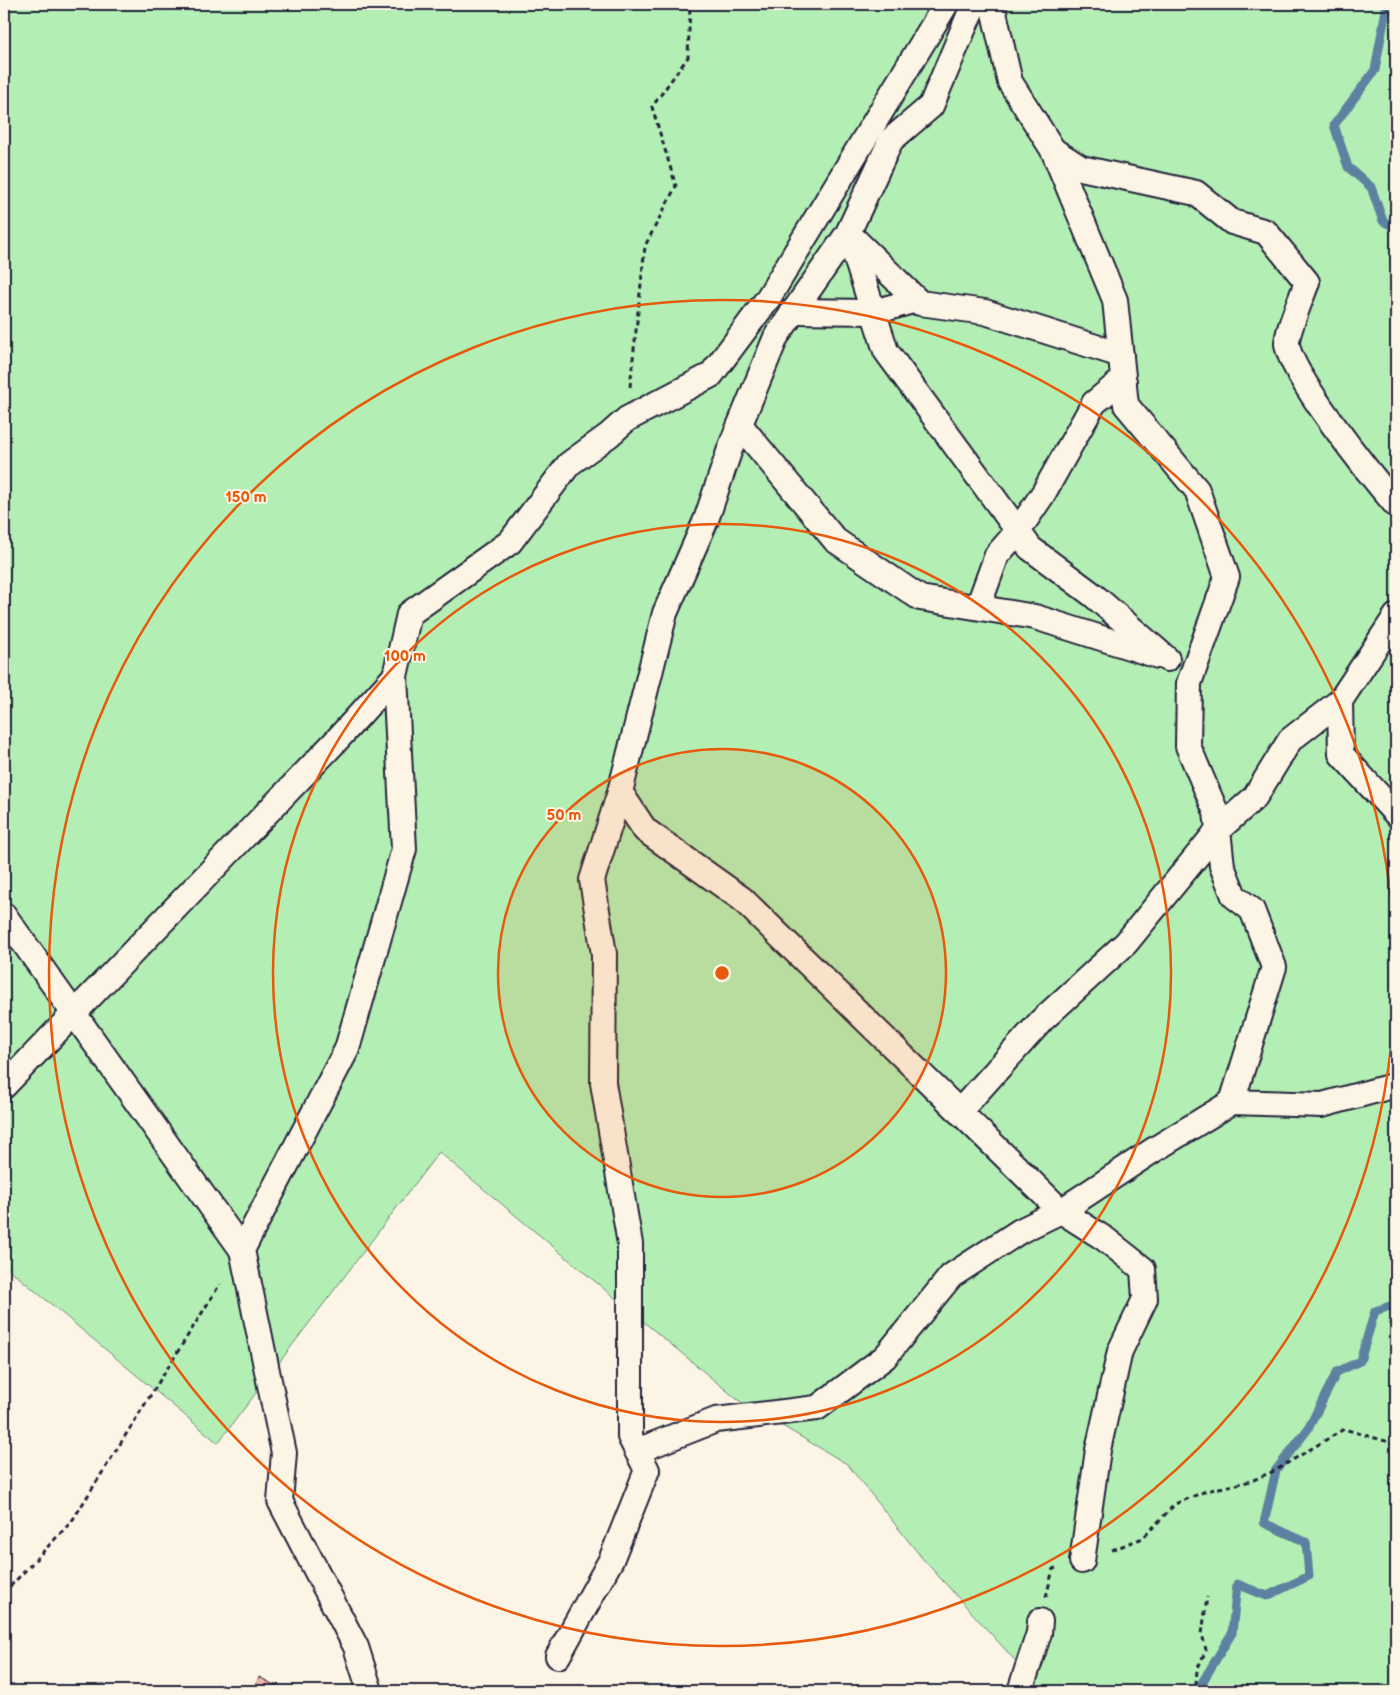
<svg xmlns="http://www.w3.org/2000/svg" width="1400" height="1695" viewBox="0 0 1400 1695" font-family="'Balsamiq Sans',sans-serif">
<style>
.green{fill:#b3efb4;stroke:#6a8878}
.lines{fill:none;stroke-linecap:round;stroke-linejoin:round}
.stream{stroke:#5d81a0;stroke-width:9}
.building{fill:#f1b8aa;stroke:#22223b}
.minor-casing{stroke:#22223b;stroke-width:28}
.path{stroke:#22223b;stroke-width:3;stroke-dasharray:5 4;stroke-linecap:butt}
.minor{stroke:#fcf5e5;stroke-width:24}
.ring{fill:none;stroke:#e8590c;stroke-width:2.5}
.centre{fill:#e8590c;stroke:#fcf5e5;stroke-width:2.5}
.ring-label{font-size:15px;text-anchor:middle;font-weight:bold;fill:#e8590c;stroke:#fcf5e5;stroke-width:4;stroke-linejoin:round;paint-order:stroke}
</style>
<rect width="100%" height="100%" fill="#fcf5e5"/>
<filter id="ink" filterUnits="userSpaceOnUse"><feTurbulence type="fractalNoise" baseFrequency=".02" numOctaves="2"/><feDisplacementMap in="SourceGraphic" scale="10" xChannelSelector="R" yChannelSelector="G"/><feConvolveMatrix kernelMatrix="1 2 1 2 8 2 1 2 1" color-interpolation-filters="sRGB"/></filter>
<g filter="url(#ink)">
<polygon class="green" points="4,4 1396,4 1396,1691 1043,1691 922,1558 847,1464 738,1400 439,1152 218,1443 4,1265"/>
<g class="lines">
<g class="stream">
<polyline points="1387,4 1375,70 1334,125 1348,167 1371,187 1383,221 1396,228"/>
<polyline points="1197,1691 1232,1633 1237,1584 1267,1596 1309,1576 1306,1542 1264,1523 1276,1470 1308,1429 1337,1372 1360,1361 1375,1311 1396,1304"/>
</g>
</g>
<polygon class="building" points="259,1677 278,1687 275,1691 243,1691 245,1687 253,1691"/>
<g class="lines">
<g class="minor-casing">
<g id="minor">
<polyline points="974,4 931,106 891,140 848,233 776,337 731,446 706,520 665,613 620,792 645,830 742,899 1061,1211 1152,1151 1232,1102"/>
<polyline points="992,4 1010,82 1053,150 1115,300 1126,405 1197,490 1227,577 1189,683 1188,746 1216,812 1222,866 1234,896 1252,910 1274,967 1232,1102 1322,1105 1396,1085"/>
<path d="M 1053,150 L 1081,168 L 1196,193 L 1232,222 L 1266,232 L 1307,282 C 1303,294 1286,334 1287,344 C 1291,376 1372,477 1396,505"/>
<polyline points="848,233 886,351 1018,531 1030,548 1093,595 1167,659"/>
<polyline points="850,235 920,303 985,312 1121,355"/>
<polyline points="793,311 874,312 916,300"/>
<polyline points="740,425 835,540 920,598 1035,617 1158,656"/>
<polyline points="978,607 997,555 1018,531 1043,494 1094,403 1116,385 1124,382"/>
<polyline points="1340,701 1341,754 1396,814"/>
<polyline points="4,915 242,1250"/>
<polyline points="4,1086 334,743 395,676"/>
<polyline points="959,1112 1042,1020 1126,943 1218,830 1255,797 1290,740 1340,701 1396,616"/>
<polyline points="637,1451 716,1420 817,1408 885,1357 951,1276 1020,1231 1061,1211 1105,1239 1143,1269 1145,1299 1120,1351 1098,1450 1082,1561"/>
<polyline points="558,1656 611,1560 647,1470 630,1437 630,1244 603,1083 604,954 592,880 620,792"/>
<polyline points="370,1691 356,1647 280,1501 284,1453 242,1250 347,1049 404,849 395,676 409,614 510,542 569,464 609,435 627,419 711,375 767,300 946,4"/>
<polyline points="1020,1691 1039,1633 1040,1621"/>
</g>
</g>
<g class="path">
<polyline points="630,387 645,246 676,186 652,107 688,57 690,4"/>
<polyline points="1112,1550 1143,1538 1175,1504 1206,1491 1251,1481 1276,1470 1344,1429 1396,1444"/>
<polyline points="4,1593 72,1521 220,1284"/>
<polyline points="1046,1597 1053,1569 1056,1568"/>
<polyline points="1189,1691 1196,1684 1197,1670 1206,1650 1202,1634 1207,1597"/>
</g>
<use href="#minor" class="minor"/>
</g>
</g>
<circle cx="722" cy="973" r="224" fill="#e8590c" fill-opacity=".12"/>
<g class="ring">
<circle cx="722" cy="973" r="224"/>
<circle cx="722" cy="973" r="449"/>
<circle cx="722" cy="973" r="673"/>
</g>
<circle cx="722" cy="973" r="8" class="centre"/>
<g class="ring-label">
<text x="246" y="502">150 m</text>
<text x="405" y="661">100 m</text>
<text x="564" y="820">50 m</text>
</g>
<rect width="1400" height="1695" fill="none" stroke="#fcf5e5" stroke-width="20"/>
<rect x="10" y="10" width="1380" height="1675" fill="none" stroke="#22223b" stroke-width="2" filter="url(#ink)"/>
</svg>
